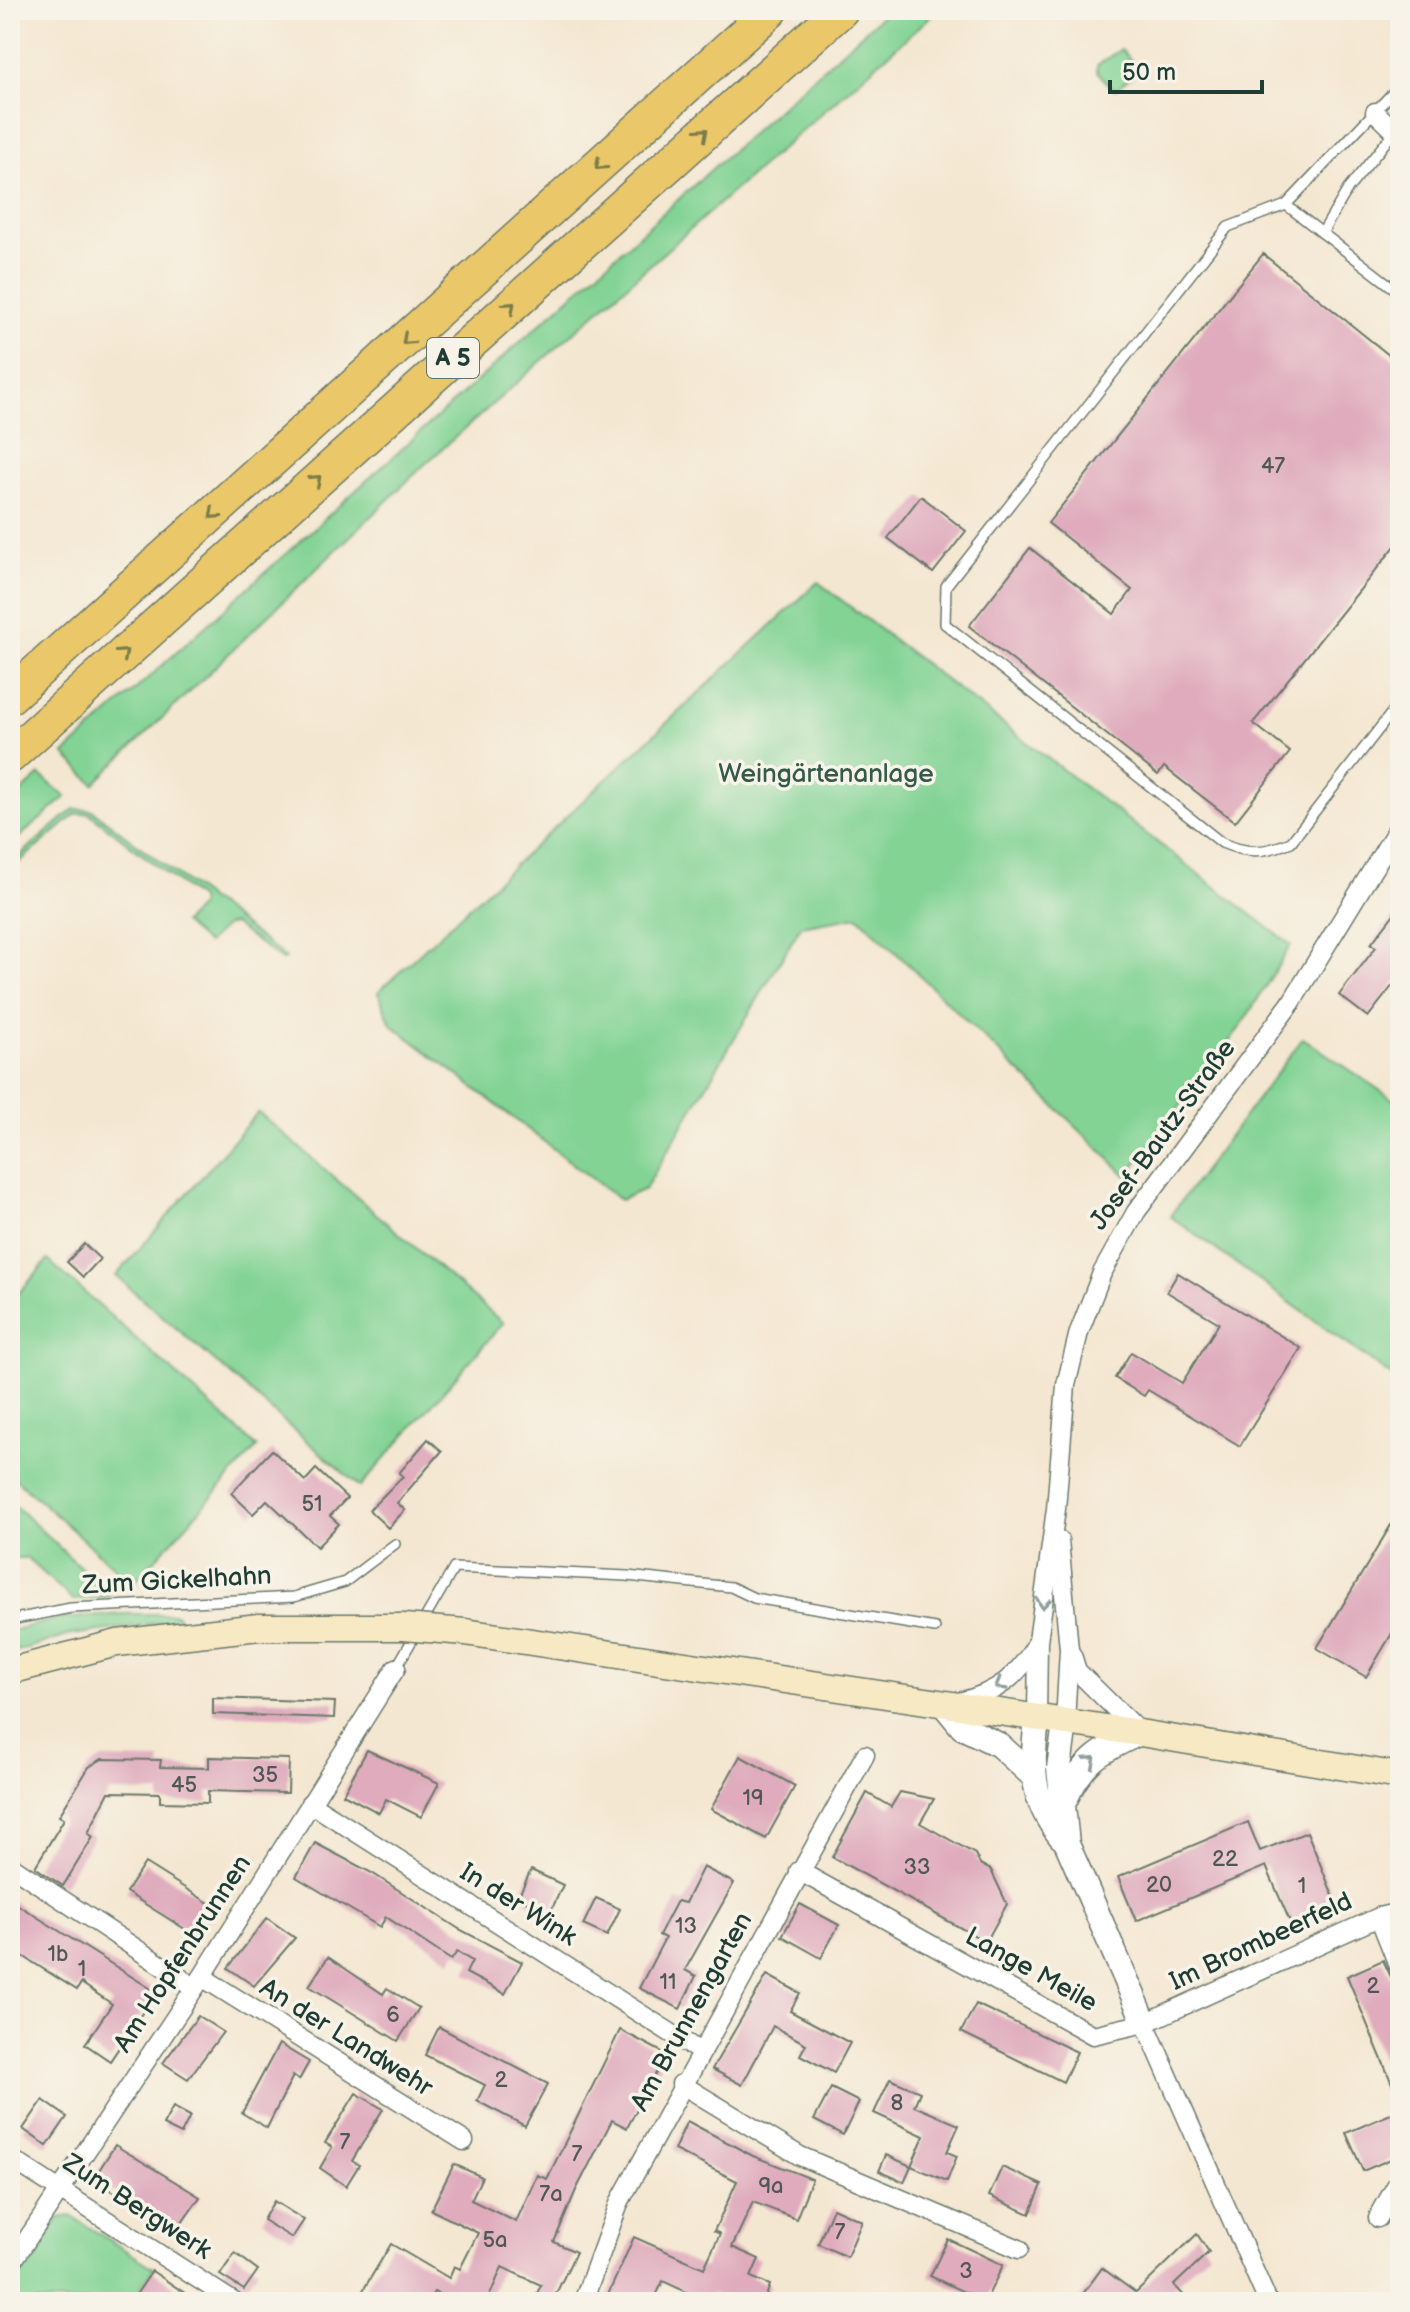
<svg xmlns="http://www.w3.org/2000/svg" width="1410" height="2312" viewBox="0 0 1410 2312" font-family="'Balsamiq Sans',sans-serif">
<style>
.green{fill:#82d394;stroke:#508864;stroke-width:2}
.building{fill:#dfabbd}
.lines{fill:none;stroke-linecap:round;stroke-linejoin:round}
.service-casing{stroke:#6a786b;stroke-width:12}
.minor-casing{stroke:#6a786b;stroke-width:21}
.tertiary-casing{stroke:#6a786b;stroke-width:27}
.secondary-casing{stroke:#6a786b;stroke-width:29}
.motorway-casing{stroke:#6a786b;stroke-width:37}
.service{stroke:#fff;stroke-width:9}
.minor{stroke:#fff;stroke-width:18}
.tertiary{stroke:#fff;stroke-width:24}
.secondary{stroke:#f7e9c3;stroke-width:26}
.motorway{stroke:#eac769;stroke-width:34}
.secondary-bridge-casing{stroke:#6a786b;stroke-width:29;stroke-linecap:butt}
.secondary-bridge{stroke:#f7e9c3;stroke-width:26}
.oneway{stroke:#7a7b4c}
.oneway2{stroke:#8f9e9a}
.labels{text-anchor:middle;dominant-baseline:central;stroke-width:7;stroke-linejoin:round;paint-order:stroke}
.number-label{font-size:22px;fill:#4f5856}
.shield{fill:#f7f3e8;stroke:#60746a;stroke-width:2}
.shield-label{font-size:24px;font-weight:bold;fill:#1f3d34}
.park-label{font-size:26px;fill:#335b47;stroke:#f7f3e8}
.street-label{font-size:26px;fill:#1f3d34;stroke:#f7f3e8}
</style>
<rect width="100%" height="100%" fill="#f7f3e8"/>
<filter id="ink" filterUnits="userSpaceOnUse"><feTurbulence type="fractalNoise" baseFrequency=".0125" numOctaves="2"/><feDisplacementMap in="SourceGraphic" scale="16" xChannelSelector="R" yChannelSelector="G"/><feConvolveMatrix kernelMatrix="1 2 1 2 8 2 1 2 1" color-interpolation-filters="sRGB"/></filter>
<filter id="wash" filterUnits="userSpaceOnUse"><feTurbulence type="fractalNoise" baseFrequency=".006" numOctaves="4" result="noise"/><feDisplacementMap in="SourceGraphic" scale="32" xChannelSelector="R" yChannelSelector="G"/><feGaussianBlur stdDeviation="1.8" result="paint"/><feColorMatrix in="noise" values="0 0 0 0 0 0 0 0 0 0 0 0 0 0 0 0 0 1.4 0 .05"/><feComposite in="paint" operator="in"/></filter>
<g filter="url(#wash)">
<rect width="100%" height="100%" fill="#f4e7d1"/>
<g class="green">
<polygon points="888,10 938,10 425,464 94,784 64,754"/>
<polygon points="1121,49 1137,67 1137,72 1116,89 1111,88 1097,71 1097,65"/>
<polygon points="818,582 1291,945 1241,1026 1127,1176 858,916 801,926 645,1189 620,1200 391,1024 378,992"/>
<polygon points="40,775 66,797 10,845 10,802"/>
<polygon points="74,809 92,810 286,958 282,960 233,924 225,926 207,944 183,923 200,907 199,899 89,813 76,814 10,870 10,864"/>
<polygon points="1303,1038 1400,1104 1400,1382 1170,1216"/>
<polygon points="258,1112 503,1323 360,1487 116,1276"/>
<polygon points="48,1260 257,1447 133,1584 10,1474 10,1303"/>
<polygon points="10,1501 111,1596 73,1600 27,1558 10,1558"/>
<polygon points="124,1614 176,1614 180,1620 71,1635 10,1653 10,1631 58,1619"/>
<polygon points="71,2216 154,2268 131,2302 10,2302 10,2290 59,2218"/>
</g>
<g id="blocks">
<g class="building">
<polygon points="1263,254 1400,364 1400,540 1253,723 1290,752 1235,822 1164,767 1158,775 969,626 1030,548 1114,614 1132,590 1048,523"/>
<polygon points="921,496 966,531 933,573 888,538"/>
<polygon points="1400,906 1400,976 1368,1017 1339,995 1376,947 1371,944"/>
<polygon points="84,1244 100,1259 83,1277 67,1262"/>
<polygon points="1178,1273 1301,1348 1240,1446 1148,1390 1144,1396 1115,1378 1131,1352 1182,1383 1219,1323 1167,1292"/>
<polygon points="428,1439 442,1451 397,1503 405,1510 388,1528 369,1510 403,1476 399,1473"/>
<polygon points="272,1450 305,1481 316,1469 347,1498 330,1516 339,1524 317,1547 267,1500 253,1514 231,1493"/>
<polygon points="1400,1510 1400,1620 1366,1677 1317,1648"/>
<polygon points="213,1698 335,1702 334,1718 213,1714"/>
<polygon points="367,1750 439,1783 421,1817 386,1799 379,1813 343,1794"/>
<polygon points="740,1756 795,1786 766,1839 711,1809"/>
<polygon points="209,1757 289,1759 288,1793 208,1791 208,1803 160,1802 160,1793 109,1792 88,1833 93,1837 63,1886 35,1867 64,1819 59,1816 89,1767 102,1759 161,1760 160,1767 209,1768"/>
<polygon points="900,1792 934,1799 920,1823 975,1854 980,1864 991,1870 1007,1904 986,1942 832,1857 867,1793 891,1807"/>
<polygon points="1248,1822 1260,1851 1307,1832 1337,1905 1291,1924 1266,1866 1136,1921 1118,1877"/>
<polygon points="315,1843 372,1873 459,1929 522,1962 505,1994 466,1973 472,1961 457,1952 451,1960 386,1917 380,1927 296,1877"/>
<polygon points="145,1863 215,1907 196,1936 126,1892"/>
<polygon points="703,1867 734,1883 685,1970 696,1976 680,2009 639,1988 665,1938 659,1935 677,1901 685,1903"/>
<polygon points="531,1870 563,1885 550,1913 518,1897"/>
<polygon points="596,1898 620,1909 607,1936 583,1925"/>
<polygon points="10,1900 156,1992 110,2061 85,2044 112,2004 81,1983 77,1990 10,1948"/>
<polygon points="800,1904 839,1925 821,1958 782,1936"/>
<polygon points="267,1918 295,1938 254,1986 228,1968"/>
<polygon points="328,1957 383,1994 387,1988 419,2008 398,2041 309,1986"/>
<polygon points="1383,1960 1400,1996 1400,2103 1347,1976"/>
<polygon points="767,1975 800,1993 790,2011 850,2043 834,2073 800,2055 806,2044 773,2026 742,2085 712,2069"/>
<polygon points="976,2004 1077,2052 1063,2082 961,2032"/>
<polygon points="198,2016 223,2032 188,2079 163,2063"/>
<polygon points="439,2027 548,2084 525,2126 477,2101 485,2085 425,2055"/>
<polygon points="620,2030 666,2054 627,2128 612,2120 576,2190 554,2242 576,2252 552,2302 533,2302 541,2285 502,2267 487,2302 457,2302 434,2292 427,2302 356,2302 391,2244 449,2278 454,2266 460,2269 478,2233 431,2210 454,2164 482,2177 471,2200 516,2222 537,2175 547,2179"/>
<polygon points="279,2044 309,2062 299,2080 293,2076 267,2128 242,2113"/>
<polygon points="890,2079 920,2092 914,2106 959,2125 947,2152 957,2156 947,2181 911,2166 924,2136 874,2113"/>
<polygon points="831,2088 859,2102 843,2135 814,2120"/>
<polygon points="356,2093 383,2109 352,2161 359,2165 346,2186 320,2168 332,2147 325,2143"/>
<polygon points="43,2100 67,2117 47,2146 23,2129"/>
<polygon points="173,2107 190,2116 181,2134 163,2125"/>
<polygon points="1400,2110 1400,2155 1363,2171 1346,2133"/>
<polygon points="687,2121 753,2156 812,2179 796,2219 753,2202 732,2247 759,2259 751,2277 770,2285 764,2302 729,2302 711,2294 708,2302 663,2281 653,2302 619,2302 607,2297 634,2237 704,2268 720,2234 714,2231 737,2181 674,2150"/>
<polygon points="115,2145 200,2197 174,2234 94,2178"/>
<polygon points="886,2155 911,2166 904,2182 879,2171"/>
<polygon points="1002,2167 1042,2185 1030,2214 989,2196"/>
<polygon points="274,2201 304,2220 292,2238 263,2220"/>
<polygon points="833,2208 862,2221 847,2257 818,2244"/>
<polygon points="1197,2234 1209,2252 1174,2285 1190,2302 1077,2302 1102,2268 1136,2293"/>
<polygon points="948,2239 1003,2265 985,2302 930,2276"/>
<polygon points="235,2253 258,2270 244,2290 220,2275"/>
<polygon points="152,2271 198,2302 131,2302"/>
</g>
</g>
</g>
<g filter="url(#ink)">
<use href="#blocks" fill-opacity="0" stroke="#6a786b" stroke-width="2"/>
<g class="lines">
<g class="service-casing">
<g id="service">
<path d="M 1400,85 L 1286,205 L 1228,227 L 946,586 L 945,624 L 1222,843 C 1248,854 1264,853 1291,842 L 1400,702"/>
<polyline points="1286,205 1400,293"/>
<polyline points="1322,233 1348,189 1394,132"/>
<polyline points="10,1620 71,1608 294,1597 345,1582 395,1544"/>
<polyline points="396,1668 454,1568 627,1576 731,1587 754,1598 935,1628"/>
</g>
</g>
<g class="minor-casing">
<g id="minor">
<polyline points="1375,112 1400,136"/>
<polyline points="1059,1540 1069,1649 1065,1723"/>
<polyline points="1072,1655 1077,1671 1140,1733"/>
<path d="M 959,1702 C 997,1693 1018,1677 1037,1643"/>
<polyline points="1037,1719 1038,1641 1056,1509 1066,1385 1079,1332 1102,1273 1136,1212 1291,1003 1400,825"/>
<polyline points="310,1803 699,2051"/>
<polyline points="10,1865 194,1987"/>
<polyline points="799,1871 1093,2035 1145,2023 1379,1917 1400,1912"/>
<polyline points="1379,1917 1400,1970"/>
<polyline points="202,1977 464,2141"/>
<polyline points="1145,2023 1268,2302"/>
<polyline points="681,2084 800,2156 1019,2249"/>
<polyline points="10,2158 234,2302"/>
<polyline points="1378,2218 1400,2179"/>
<polyline points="10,2265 202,1977 396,1668"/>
<polyline points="583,2302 620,2201 865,1755"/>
</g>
</g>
<g class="tertiary-casing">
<g id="tertiary">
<polyline points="944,1705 962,1727 999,1745 1031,1774"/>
<path d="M 1037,1719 C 1032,1765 1029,1798 1061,1837"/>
<polyline points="1065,1723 1059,1768 1067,1844 1145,2023"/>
<path d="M 1064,1802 C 1082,1761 1100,1751 1140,1733"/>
</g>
</g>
<g class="secondary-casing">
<g id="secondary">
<polyline points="465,1632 1140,1733 1400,1776"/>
<polyline points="10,1671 117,1643 259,1627 404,1627"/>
</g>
</g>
<g class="motorway-casing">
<g id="motorway">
<polyline points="10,696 771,10"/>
<polyline points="10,756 841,10"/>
</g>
</g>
<use href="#service" class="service"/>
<use href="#minor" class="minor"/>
<use href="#tertiary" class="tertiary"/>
<use href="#secondary" class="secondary"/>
<use href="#motorway" class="motorway"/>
<g class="secondary-bridge-casing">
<polyline id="secondary-bridge" points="404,1627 465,1632"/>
</g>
<use href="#secondary-bridge" class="secondary-bridge"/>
</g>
<defs><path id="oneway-chevron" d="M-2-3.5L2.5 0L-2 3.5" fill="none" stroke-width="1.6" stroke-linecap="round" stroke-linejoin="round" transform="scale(2)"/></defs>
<g class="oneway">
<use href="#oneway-chevron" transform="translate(703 133) rotate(-42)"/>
<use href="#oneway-chevron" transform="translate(600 165) rotate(138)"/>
<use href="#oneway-chevron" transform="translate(510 307) rotate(-42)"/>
<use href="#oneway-chevron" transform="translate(407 340) rotate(138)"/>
<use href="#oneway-chevron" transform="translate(316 480) rotate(-42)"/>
<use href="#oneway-chevron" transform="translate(214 514) rotate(138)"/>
<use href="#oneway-chevron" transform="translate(123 654) rotate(-42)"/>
</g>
<g class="oneway2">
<use href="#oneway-chevron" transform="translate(1043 1603) rotate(97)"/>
<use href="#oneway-chevron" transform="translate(1000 1685) rotate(149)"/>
<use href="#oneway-chevron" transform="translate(1091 1761) rotate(-41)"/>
</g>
</g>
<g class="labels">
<g class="number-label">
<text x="1273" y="466">47</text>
<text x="312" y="1504">51</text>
<text x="265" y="1775">35</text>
<text x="184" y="1785">45</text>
<text x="753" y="1798">19</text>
<text x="1225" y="1859">22</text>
<text x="917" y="1867">33</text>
<text x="1159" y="1885">20</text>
<text x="1302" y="1886">1</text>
<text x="686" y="1926">13</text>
<text x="58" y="1954">1b</text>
<text x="82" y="1969">1</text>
<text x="668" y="1982">11</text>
<text x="1373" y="1986">2</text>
<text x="393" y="2015">6</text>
<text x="501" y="2080">2</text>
<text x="897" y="2103">8</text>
<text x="345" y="2142">7</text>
<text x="577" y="2154">7</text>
<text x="771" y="2186">9a</text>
<text x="551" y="2194">7a</text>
<text x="840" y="2232">7</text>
<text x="495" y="2240">5a</text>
<text x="966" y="2271">3</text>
</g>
<rect class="shield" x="427" y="338" width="52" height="40" rx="6"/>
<g class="shield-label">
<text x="453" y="358">A 5</text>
</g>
<g class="park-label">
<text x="826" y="774">Weingärtenanlage</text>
</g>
<g class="street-label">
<text transform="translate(1163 1135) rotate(-54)">Josef-Bautz-Straße</text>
<text transform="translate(177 1581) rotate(-3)">Zum Gickelhahn</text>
<text transform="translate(518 1905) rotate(32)">In der Wink</text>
<text transform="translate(1261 1942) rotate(-25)">Im Brombeerfeld</text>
<text transform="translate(183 1954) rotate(-57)">Am Hopfenbrunnen</text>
<text transform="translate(1031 1970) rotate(29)">Lange Meile</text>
<text transform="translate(692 2012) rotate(-61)">Am Brunnengarten</text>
<text transform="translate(346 2038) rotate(32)">An der Landwehr</text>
<text transform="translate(137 2207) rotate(33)">Zum Bergwerk</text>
</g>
</g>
<rect width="1410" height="2312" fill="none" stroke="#f7f3e8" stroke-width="40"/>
<path d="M1110 80v12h152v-12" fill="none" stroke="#1f3d34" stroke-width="4"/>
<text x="1122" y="80" font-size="24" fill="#1f3d34" stroke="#f7f3e8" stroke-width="6" paint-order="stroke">50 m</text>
</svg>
